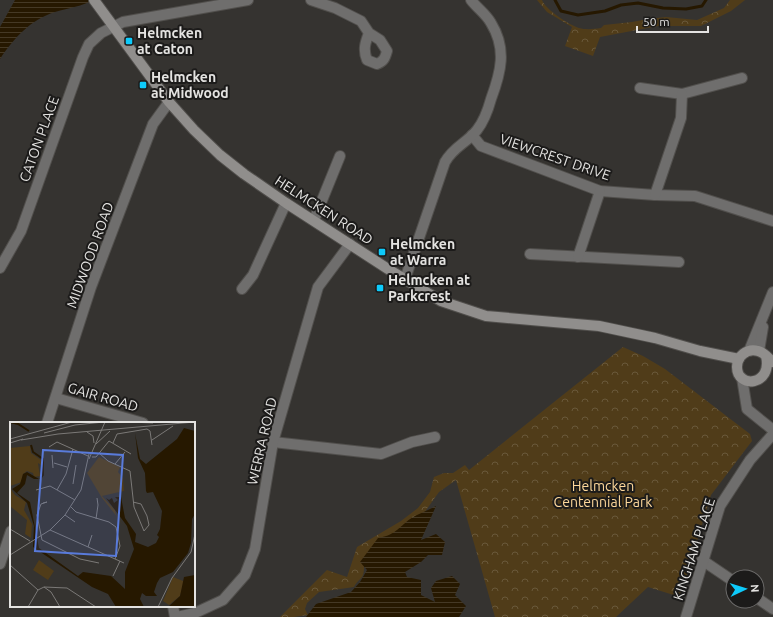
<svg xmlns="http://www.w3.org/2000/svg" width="773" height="617" viewBox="0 0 773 617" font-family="Ubuntu,sans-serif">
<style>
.park{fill:url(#park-crowns)}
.water{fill:url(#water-rules)}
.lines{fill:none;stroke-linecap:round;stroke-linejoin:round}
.stream{stroke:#261800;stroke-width:3}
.street-casing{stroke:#514f4c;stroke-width:12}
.secondary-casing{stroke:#514f4c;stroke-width:12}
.street{stroke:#6f6e6d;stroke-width:10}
.secondary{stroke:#908e8c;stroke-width:10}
.poi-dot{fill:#0ecafa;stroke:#1c1b1a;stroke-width:1.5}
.labels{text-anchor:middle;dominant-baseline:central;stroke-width:4;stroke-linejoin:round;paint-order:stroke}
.poi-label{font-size:14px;font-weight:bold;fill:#e4e3e1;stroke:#1c1b1a;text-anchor:start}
.street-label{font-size:14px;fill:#e4e3e1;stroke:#1c1b1a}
.park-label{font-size:14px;fill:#fed89b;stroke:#1c1b1a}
.inset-river{fill:none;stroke:#261800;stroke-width:2}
.inset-road{fill:none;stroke:#7b7977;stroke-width:1}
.view{fill:#597bdb;fill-opacity:0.15;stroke:#597bdb;stroke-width:2}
.inset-edge{fill:none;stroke:#e4e3e1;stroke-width:2}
</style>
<defs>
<pattern id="park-crowns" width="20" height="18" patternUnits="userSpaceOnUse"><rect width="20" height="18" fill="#503c19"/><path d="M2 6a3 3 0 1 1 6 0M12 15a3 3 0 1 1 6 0" fill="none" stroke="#69583a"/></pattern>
<pattern id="water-rules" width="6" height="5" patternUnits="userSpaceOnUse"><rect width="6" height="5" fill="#261800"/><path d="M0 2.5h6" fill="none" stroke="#453925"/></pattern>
</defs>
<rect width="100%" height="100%" fill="#353330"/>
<g class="park">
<path d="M 537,0 L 542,0 C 545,9 569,25 579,28 C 586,30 594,29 601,28 L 604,25 L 632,22 L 648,19 L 666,17 L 697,20 L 724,8 L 730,0 L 745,0 L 731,11 L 701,26 L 658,26 L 600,37 L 593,56 L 565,46 L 572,27 L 547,12 Z"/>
<path d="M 623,347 L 643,356 L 665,369 L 750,434 L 752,441 L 711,495 L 680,597 L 648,587 L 616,617 L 495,617 L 456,480 L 439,492 L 424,513 L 364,566 C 364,581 360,576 354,587 L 319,592 L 307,603 L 305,609 L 308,615 L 294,617 L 280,617 L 327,570 L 347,577 L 357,547 L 401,521 L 418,508 L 430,492 L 434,477 L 444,473 L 453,473 L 465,465 L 469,470 Z"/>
</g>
<g class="water">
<path d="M 15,0 L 94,0 C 82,6 69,8 55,12 C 30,20 14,38 0,59 L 0,27 Z"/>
<path d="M 436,506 L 421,540 L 436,534 L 445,542 L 442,555 L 428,555 L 421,562 L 405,572 L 407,577 L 421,580 L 421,595 L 435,602 L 431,588 L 436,581 L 452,576 L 460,584 L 455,595 L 466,606 L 459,617 L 306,617 L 316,604 L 351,592 L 360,582 L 367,570 L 360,562 L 378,538 C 397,535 399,526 413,517 C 420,513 429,510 436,506 Z"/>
</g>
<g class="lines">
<polyline class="stream" points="555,0 561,11 578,15 605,11 621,5 638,3 663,8 686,9 702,6 706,0"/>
<g class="street-casing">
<g id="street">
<path d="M 311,0 L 335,8 L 361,21 L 369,33 L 380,40 L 387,51 C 385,58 384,61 377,64 L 367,60 C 363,50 365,43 369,33"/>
<polyline points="640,88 682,94 742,78"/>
<polyline points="472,135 481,146 600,191 655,195 695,196 773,221"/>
<polyline points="655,195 681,118 682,94"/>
<polyline points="314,220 340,156"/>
<polyline points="530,254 679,262"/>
<polyline points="578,257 600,191"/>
<polyline points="0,268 21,231 83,57 89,44 101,33 123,22 248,0"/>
<path d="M 405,279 L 445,162 C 454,146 467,143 477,130 C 484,121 488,110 491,99 C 501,72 507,49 491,23 C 486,14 477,8 471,0"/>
<polyline points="242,289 253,275 286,203"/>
<polyline points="749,351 773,292"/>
<polyline points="759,351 763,327"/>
<polyline points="742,378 747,409 773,430"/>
<polyline points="56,398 143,423"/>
<polyline points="47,423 91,287 153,124 169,102"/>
<polyline points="273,442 381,454 412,442 435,437"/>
<polyline points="702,560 733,581"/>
<polyline points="0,564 11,531"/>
<polyline points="757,598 773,609"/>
<polyline points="173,606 175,617"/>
<polyline points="177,617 195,613 223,600 245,575 255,549 273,442 318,287 350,244"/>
<polyline points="686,617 720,506 750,460 773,434"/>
</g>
</g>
<g class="secondary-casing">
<g id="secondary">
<polyline points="94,0 169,102 194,130 220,155 244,174 286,203 388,269 441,301 486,316 599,326 655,338 700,351 739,359"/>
<path d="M 766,356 C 773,386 737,389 737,367 C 737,356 747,348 758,351 C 764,352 769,359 773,362"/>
</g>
</g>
<use href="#street" class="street"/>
<use href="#secondary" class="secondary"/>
</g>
<g class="poi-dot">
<rect x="125" y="37" width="8" height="8" rx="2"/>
<rect x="139" y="81" width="8" height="8" rx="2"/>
<rect x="378" y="248" width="8" height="8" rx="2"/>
<rect x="376" y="284" width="8" height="8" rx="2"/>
</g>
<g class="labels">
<g class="poi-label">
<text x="137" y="33">Helmcken<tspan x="137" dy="16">at Caton</tspan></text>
<text x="151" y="77">Helmcken<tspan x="151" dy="16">at Midwood</tspan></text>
<text x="390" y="244">Helmcken<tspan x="390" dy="16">at Warra</tspan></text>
<text x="388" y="280">Helmcken at<tspan x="388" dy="16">Parkcrest</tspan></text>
</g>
<g class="street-label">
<text transform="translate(39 139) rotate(-70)">CATON PLACE</text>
<text transform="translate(555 157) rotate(19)">VIEWCREST DRIVE</text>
<text transform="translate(324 210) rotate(33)">HELMCKEN ROAD</text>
<text transform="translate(90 255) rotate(-70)">MIDWOOD ROAD</text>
<text transform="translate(103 397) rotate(16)">GAIR ROAD</text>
<text transform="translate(262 441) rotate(-77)">WERRA ROAD</text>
<text transform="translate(694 549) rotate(-72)">KINGHAM PLACE</text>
</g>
<g class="park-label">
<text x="603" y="486">Helmcken<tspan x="603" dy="16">Centennial Park</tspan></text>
</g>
</g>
<g transform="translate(10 422)">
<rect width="185" height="185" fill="#353330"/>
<path d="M 29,138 L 44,149 L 38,158 L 23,148 Z" fill="#503c19"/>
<path d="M 163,155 L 173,159 L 173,164 L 170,174 L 159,183 L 153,179 Z" fill="#503c19"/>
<path d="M 20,24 L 21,31 L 31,38 L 31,43 L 28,41 L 30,54 L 24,55 L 23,51 L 17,49 L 13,52 L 12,60 L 0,64 L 0,26 ZM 89,35 L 110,45 L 108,50 L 113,56 L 114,69 L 92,74 L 105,88 L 106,93 L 116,106 L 92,76 L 77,51 ZM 0,66 L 5,73 L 16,80 L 14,88 L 22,102 L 21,116 L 15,112 L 17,98 L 0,84 Z" fill="#503c19"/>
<path d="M 174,6 L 185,9 L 185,92 L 182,97 L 181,121 L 178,131 L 163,150 L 150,156 L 147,161 L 144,170 L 147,174 L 136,174 L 132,171 L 130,177 L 134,185 L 106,185 L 98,172 L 82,165 L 23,125 L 24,104 L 17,81 L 2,67 L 10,62 L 13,52 L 17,50 L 29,57 L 24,57 L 17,53 L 15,62 L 7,71 L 20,80 L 29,126 L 68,154 L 73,150 L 101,154 L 115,167 L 115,150 L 124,127 L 117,104 L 96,76 L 99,78 L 102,76 L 104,81 L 108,78 L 105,75 L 111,75 L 115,96 L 126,112 L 125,120 L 138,125 L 146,121 L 149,115 L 147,113 L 150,107 L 152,89 L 143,70 L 137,71 L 136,69 L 135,51 L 128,36 L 125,11 L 130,37 L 136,42 L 167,17 ZM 185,153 L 185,185 L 158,185 L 170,174 L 174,155 Z" fill="#261800"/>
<path class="inset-river" d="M 0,0 L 8,2 L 19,9M 21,23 L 23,30 L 33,37 L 33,53 L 30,57"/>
<path class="inset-road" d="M 120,0 L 143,1M 77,10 L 83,14 L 84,21M 34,11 L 65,3 L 94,0M 0,17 L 62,0M 11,18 L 48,12 L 185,0M 142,18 L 163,4M 0,21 L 13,17M 103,21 L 107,12 L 137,7 L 140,9 L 142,23M 86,22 L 100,9M 39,25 L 47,20 L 78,34M 89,31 L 98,39 L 120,49 L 124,85 L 134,109 L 139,103 L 137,94 L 131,82 L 123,80M 42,33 L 43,46M 82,35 L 86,35 L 99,19 L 121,32M 79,37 L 95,0M 44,41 L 57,45M 105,42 L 115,30M 63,62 L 66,43M 26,68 L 40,64 L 65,78M 47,68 L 56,52 L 63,27M 33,81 L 37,80 L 31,82 L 27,93 L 32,118 L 70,137 L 89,141M 61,85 L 66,90 L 99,100 L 106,105 L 110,124 L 105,137M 55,93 L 65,100M 86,97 L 88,83 L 87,76M 0,107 L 20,119M 40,108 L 114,141M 78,125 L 82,113M 0,133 L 40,108 L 55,93 L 71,68 L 79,32M 0,143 L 28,168M 103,154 L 110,139M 34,165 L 57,166 L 86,185M 34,165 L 41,170 L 50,185M 18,185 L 28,168 L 34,165M 148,185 L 162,156 L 181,130 L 185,112"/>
<path class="view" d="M 33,28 L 113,33 L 106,134 L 25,129 Z"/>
<rect width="185" height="185" class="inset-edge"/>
</g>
<g transform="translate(745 589) rotate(86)"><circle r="19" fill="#1c1b1a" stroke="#6c6b6a"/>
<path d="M0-3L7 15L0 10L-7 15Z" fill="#0ecafa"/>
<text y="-6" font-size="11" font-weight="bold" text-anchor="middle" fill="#e4e3e1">N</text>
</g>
<path d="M637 26v6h71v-6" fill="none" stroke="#e4e3e1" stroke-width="2"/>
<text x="643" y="26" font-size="12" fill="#e4e3e1" stroke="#1c1b1a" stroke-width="3" paint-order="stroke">50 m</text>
</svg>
